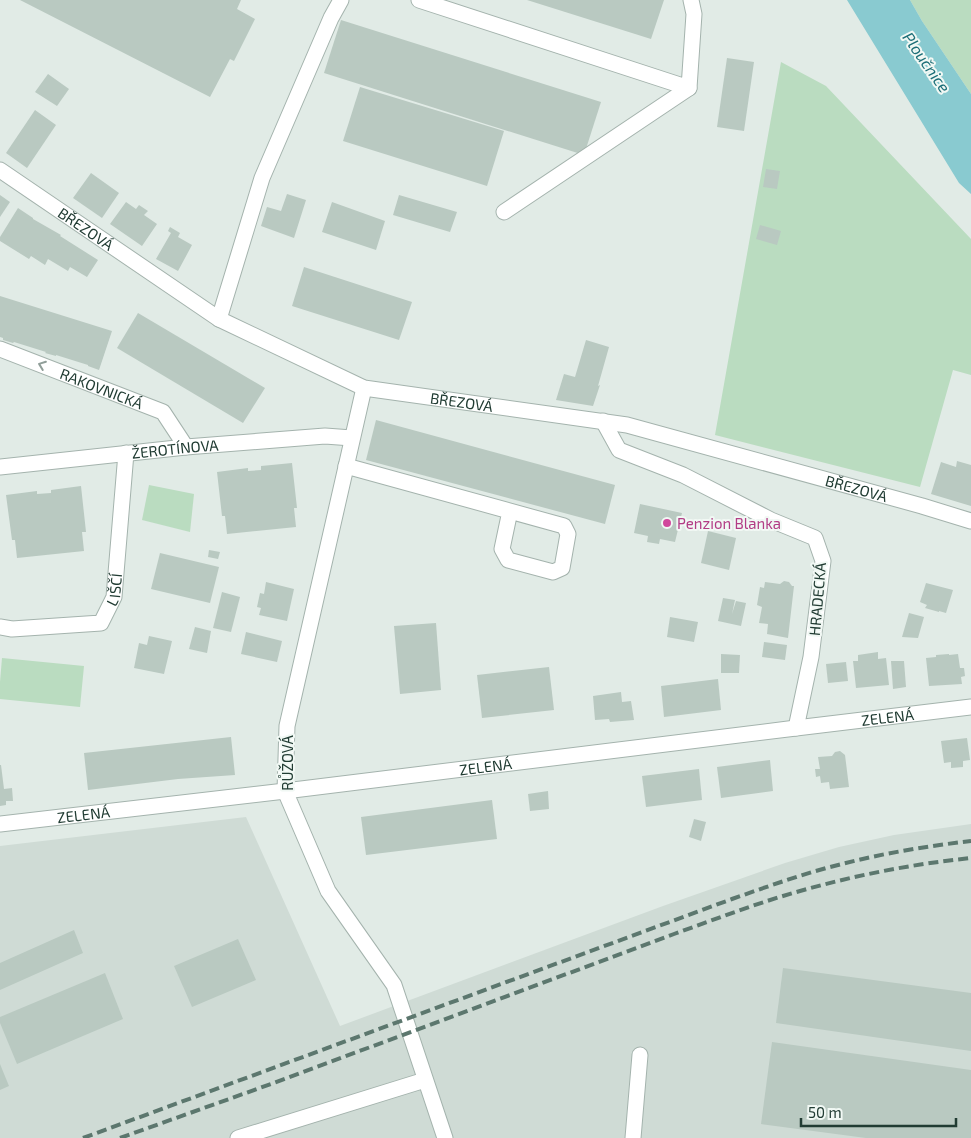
<svg xmlns="http://www.w3.org/2000/svg" width="971" height="1138" viewBox="0 0 971 1138" font-family="'Exo 2',sans-serif">
<style>
.built{fill:#cfdbd5}
.green{fill:#badcc0}
.water{fill:#89cad0}
.building{fill:#b9c9c1}
.lines{fill:none;stroke-linecap:round;stroke-linejoin:round}
.minor-casing{stroke:#a4b3ad;stroke-width:17}
.minor{stroke:#fff;stroke-width:15}
.rail{stroke:#5c776e;stroke-width:4;stroke-dasharray:10 5;stroke-linecap:butt}
.oneway{stroke:#909e99}
.hotel-dot{fill:#d1479c;stroke:#f1f8f4;stroke-width:2}
.labels{text-anchor:middle;dominant-baseline:central;stroke-width:4;stroke-linejoin:round;paint-order:stroke}
.street-label{font-size:15px;fill:#213c33;stroke:#f1f8f4}
.hotel-label{font-size:15px;fill:#b23c85;stroke:#f1f8f4;text-anchor:start}
.water-label{font-size:16px;font-style:italic;fill:#1c6e77;stroke:#f1f8f4}
</style>
<rect width="100%" height="100%" fill="#e1ebe6"/>
<polygon class="built" points="246,817 340,1026 663,906 785,863 839,847 894,835 971,824 971,1138 0,1138 0,846"/>
<g class="green">
<polygon points="910,0 971,0 971,94 922,21"/>
<polygon points="781,62 826,86 971,239 971,375 953,370 920,487 715,435"/>
<polygon points="149,485 194,494 190,532 142,520"/>
<polygon points="2,658 84,666 80,707 0,699 0,682"/>
</g>
<polygon class="water" points="847,0 910,0 922,21 971,94 971,194 959,183"/>
<g class="building">
<polygon points="20,0 241,0 237,9 255,19 234,61 230,59 210,97"/>
<polygon points="527,0 664,0 651,39"/>
<polygon points="341,20 601,102 584,155 324,73"/>
<polygon points="727,58 754,62 744,131 717,127"/>
<polygon points="48,74 69,89 57,106 35,92"/>
<polygon points="360,87 504,131 487,186 343,141"/>
<polygon points="35,110 56,125 27,168 6,153"/>
<polygon points="766,169 780,171 777,189 763,187"/>
<polygon points="91,173 119,193 102,218 73,198"/>
<polygon points="287,194 306,200 294,238 261,226 267,207 281,211"/>
<polygon points="0,195 10,202 0,217"/>
<polygon points="399,195 457,212 450,232 393,215"/>
<polygon points="126,202 136,209 139,205 148,211 144,215 157,224 142,246 110,224"/>
<polygon points="332,202 385,221 376,250 322,232"/>
<polygon points="18,208 33,218 33,219 61,235 60,236 98,260 87,277 70,267 68,271 48,259 45,265 31,256 29,259 0,241 0,237"/>
<polygon points="760,225 781,231 777,245 756,239"/>
<polygon points="170,227 180,233 178,237 192,245 178,271 156,259 171,233 168,231"/>
<polygon points="304,267 412,302 399,340 292,306"/>
<polygon points="0,296 112,331 99,370 88,366 88,365 56,355 56,356 45,353 46,352 14,342 13,343 3,340 3,338 0,337"/>
<polygon points="138,313 265,388 243,423 117,348"/>
<polygon points="586,340 609,347 598,386 600,385 593,406 556,400 564,374 575,377"/>
<polygon points="376,420 615,485 605,524 366,460"/>
<polygon points="957,461 971,465 971,506 931,494 941,462 956,467"/>
<polygon points="292,463 297,508 294,508 296,527 227,534 225,516 222,516 217,472 248,468 248,471 261,470 261,466"/>
<polygon points="81,486 86,532 82,532 84,551 17,558 15,540 12,540 6,495 37,491 37,494 51,493 51,490"/>
<polygon points="640,504 682,513 675,542 660,539 659,544 647,542 648,536 634,533"/>
<polygon points="708,531 736,538 729,570 701,563"/>
<polygon points="209,550 220,552 218,559 208,557"/>
<polygon points="160,553 219,567 210,603 151,589"/>
<polygon points="784,581 789,582 792,586 794,586 788,638 767,634 768,624 759,623 762,607 757,605 760,587 764,588 765,582 780,584"/>
<polygon points="266,582 294,589 287,621 259,615 261,608 257,607 260,593 264,594"/>
<polygon points="926,583 953,590 946,613 939,611 939,612 925,608 927,605 920,602"/>
<polygon points="222,592 240,597 231,632 213,628"/>
<polygon points="723,598 735,600 732,614 736,601 746,603 741,626 718,621"/>
<polygon points="909,613 924,617 918,638 902,637"/>
<polygon points="670,617 698,622 694,642 667,637"/>
<polygon points="436,623 441,690 400,694 394,626"/>
<polygon points="195,627 211,631 207,653 189,649"/>
<polygon points="246,632 282,641 277,662 241,654"/>
<polygon points="149,636 172,641 164,674 134,668 139,643 147,645"/>
<polygon points="764,642 787,645 785,660 762,657"/>
<polygon points="878,652 878,659 886,658 889,685 856,688 853,661 858,661 858,655"/>
<polygon points="721,654 740,655 739,673 721,673"/>
<polygon points="949,654 949,655 958,654 960,668 964,668 965,676 961,677 962,684 929,686 926,658 936,657 936,655"/>
<polygon points="891,661 904,661 906,687 893,689"/>
<polygon points="846,662 848,681 828,683 826,664"/>
<polygon points="549,667 554,710 482,718 477,675"/>
<polygon points="718,679 721,710 664,717 661,686"/>
<polygon points="621,692 622,702 631,701 634,720 610,722 609,719 595,720 593,696"/>
<polygon points="231,737 235,775 178,779 88,790 84,753"/>
<polygon points="967,738 970,760 963,761 963,767 951,768 951,762 944,763 941,741"/>
<polygon points="840,751 845,755 849,787 830,789 829,782 821,783 820,776 816,777 815,769 820,769 818,757 832,756 835,752"/>
<polygon points="770,760 773,791 721,798 717,767"/>
<polygon points="0,765 1,765 4,789 12,788 13,801 6,801 6,805 0,806"/>
<polygon points="699,769 702,800 646,807 642,776"/>
<polygon points="548,791 549,809 530,811 528,794"/>
<polygon points="492,800 497,839 366,855 361,817"/>
<polygon points="694,819 706,822 701,841 689,837"/>
<polygon points="74,930 83,953 0,990 0,963"/>
<polygon points="238,939 256,980 192,1007 174,966"/>
<polygon points="783,968 971,993 971,1051 776,1023"/>
<polygon points="105,973 123,1019 17,1064 0,1023 0,1017"/>
<polygon points="772,1042 971,1070 971,1138 866,1138 761,1124"/>
<polygon points="0,1064 9,1086 0,1090"/>
</g>
<g class="lines">
<g class="minor-casing">
<g id="minor">
<polyline points="419,0 689,88 694,14 691,0"/>
<path id="s1" d="M 0,170 L 219,319 L 364,388 L 627,425 L 922,506 L 971,521"/>
<polyline points="504,212 689,88"/>
<polyline points="219,319 262,178 331,18 341,0"/>
<path id="s2" d="M 0,349 L 163,412 L 186,447"/>
<polyline points="364,388 287,726 285,791 328,891 394,985 445,1138"/>
<polyline points="603,421 619,450 683,475 771,520 815,538 823,561 811,657 796,728"/>
<polyline points="346,466 564,526 568,534 562,568 553,572 508,560 502,549 510,511"/>
<path id="s3" d="M 0,467 L 186,447 L 325,436 L 352,438"/>
<path id="s4" d="M 0,627 L 12,629 L 101,623 L 114,597 L 126,453"/>
<path id="s5" d="M 0,824 L 285,791 L 796,728 L 971,707"/>
<polyline points="238,1138 425,1080"/>
<polyline points="633,1138 640,1055"/>
</g>
</g>
<use href="#minor" class="minor"/>
<g class="rail">
<path d="M 83,1138 L 732,899 C 769,886 805,873 842,864 C 884,853 928,846 971,841"/>
<path d="M 120,1138 L 271,1084 L 674,934 C 716,919 757,903 800,891 C 856,875 913,864 971,858"/>
</g>
</g>
<defs><path id="oneway-chevron" d="M-2-3.5L2.5 0L-2 3.5" fill="none" stroke-width="1.6" stroke-linecap="round" stroke-linejoin="round" transform="scale(1.25)"/></defs>
<use class="oneway" href="#oneway-chevron" transform="translate(42 365) rotate(-159)"/>
<circle class="hotel-dot" cx="667" cy="523" r="5"/>
<g class="labels">
<g class="street-label">
<text stroke="none"><textPath href="#s1" startOffset="104">BŘEZOVÁ</textPath></text>
<text stroke="none"><textPath href="#s2" startOffset="109">RAKOVNICKÁ</textPath></text>
<text stroke="none"><textPath href="#s1" startOffset="524">BŘEZOVÁ</textPath></text>
<text stroke="none"><textPath href="#s3" startOffset="176">ŽEROTÍNOVA</textPath></text>
<text stroke="none"><textPath href="#s1" startOffset="929">BŘEZOVÁ</textPath></text>
<text stroke="none"><textPath href="#s4" startOffset="138">LIŠČÍ</textPath></text>
<text transform="translate(817 599) rotate(-85)">HRADECKÁ</text>
<text stroke="none"><textPath href="#s5" startOffset="894">ZELENÁ</textPath></text>
<text transform="translate(287 763) rotate(-90)">RŮŽOVÁ</text>
<text stroke="none"><textPath href="#s5" startOffset="489">ZELENÁ</textPath></text>
<text stroke="none"><textPath href="#s5" startOffset="84">ZELENÁ</textPath></text>
</g>
<g class="hotel-label">
<text x="677" y="523">Penzion Blanka</text>
</g>
<g class="water-label">
<text transform="translate(927 62) rotate(55)">Ploučnice</text>
</g>
</g>
<path d="M801 1118v8h155v-8" fill="none" stroke="#213c33" stroke-width="2.5"/>
<text x="808" y="1118" font-size="15" fill="#213c33" stroke="#f1f8f4" stroke-width="4" paint-order="stroke">50 m</text>
</svg>
